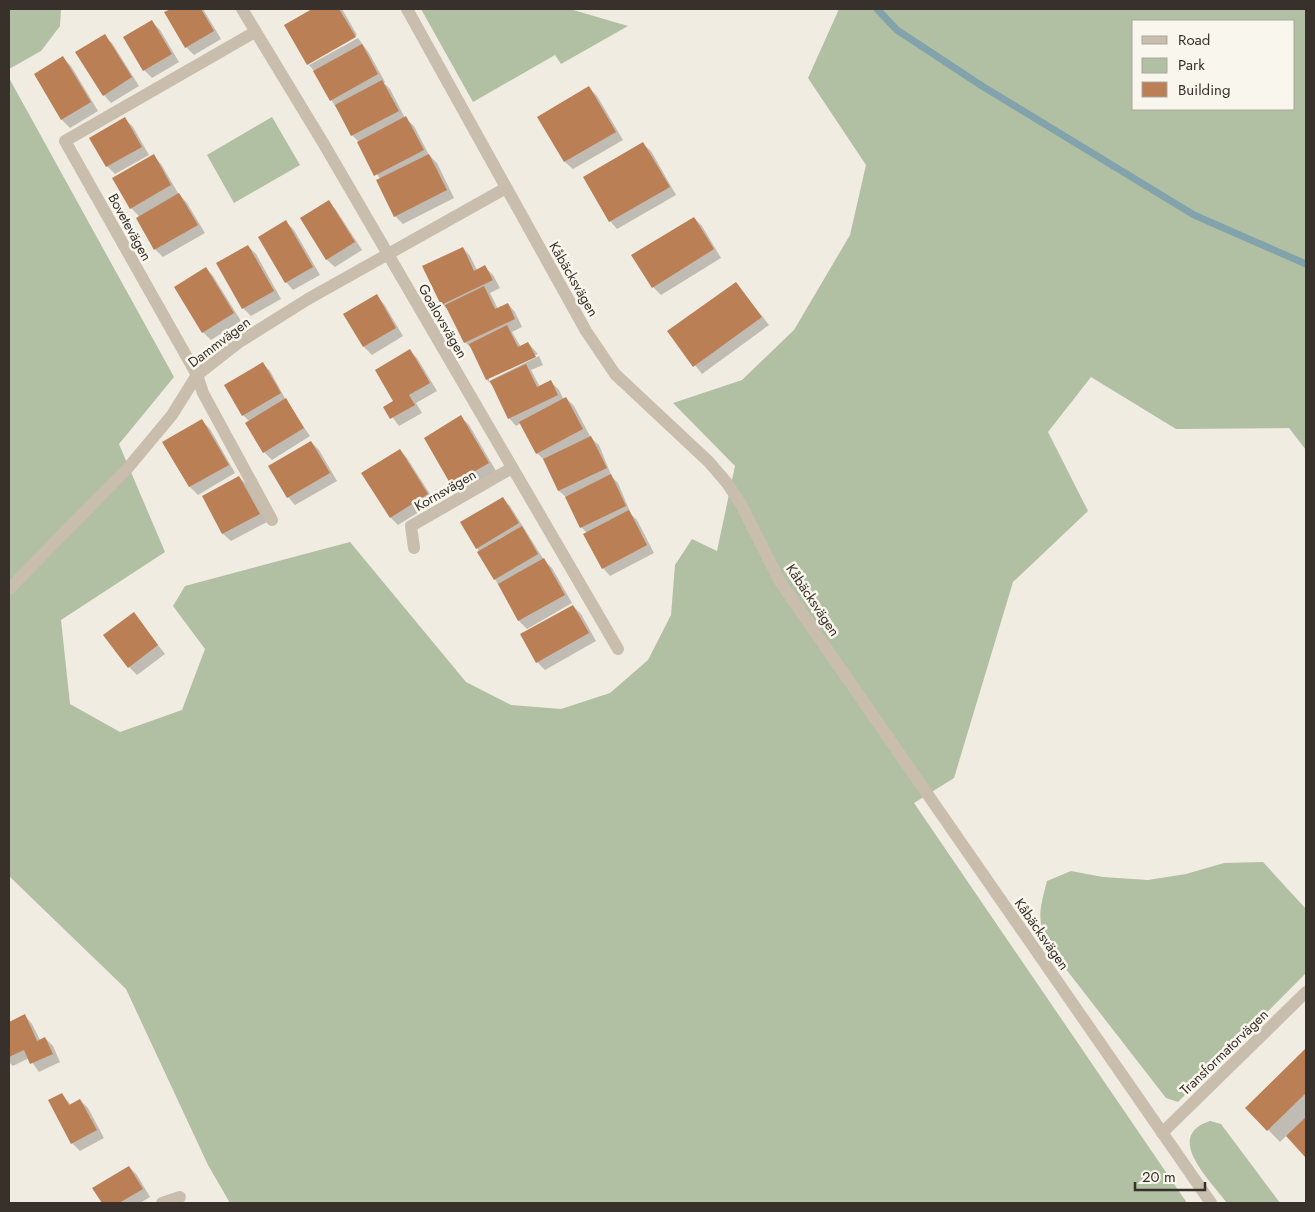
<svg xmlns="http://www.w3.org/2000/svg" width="1315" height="1212" viewBox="0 0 1315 1212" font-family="Jost,sans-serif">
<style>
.green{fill:#b1bfa2;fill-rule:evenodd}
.shadow{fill:#0003}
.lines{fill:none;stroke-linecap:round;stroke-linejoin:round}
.stream{stroke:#82a3ac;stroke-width:7}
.building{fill:#bb7f55}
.street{stroke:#c9bead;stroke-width:12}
.labels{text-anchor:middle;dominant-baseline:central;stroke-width:5;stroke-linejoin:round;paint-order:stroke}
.street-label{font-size:14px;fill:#38312b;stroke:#f9f6ed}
</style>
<rect width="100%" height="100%" fill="#f1ece1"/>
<g class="green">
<polygon points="9,9 61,9 60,26 41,51 9,69"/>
<polygon points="421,9 570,9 628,26 561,64 555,55 473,102"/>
<path d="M 839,9 L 1306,9 L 1306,450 L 1289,428 L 1176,429 L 1091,377 L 1048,432 L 1088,511 L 1013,582 L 954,778 L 914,803 L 1187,1203 L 230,1203 L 208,1165 L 126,989 L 9,876 L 9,78 L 174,377 L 119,444 L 165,552 L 61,620 L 70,704 L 120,732 L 182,710 L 205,649 L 173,606 L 185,586 L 350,542 L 466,682 L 511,705 L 561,709 L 610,693 L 648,660 L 671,615 L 675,565 L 692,539 L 717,551 L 735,466 L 673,403 L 742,380 L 794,330 L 850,235 L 866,165 L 808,78 ZM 1134,21 L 1294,21 L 1294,109 L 1134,109 Z"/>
<polygon points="272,117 300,165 234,203 207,155"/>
<path d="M 1263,862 L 1306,909 L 1306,973 L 1178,1102 L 1166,1098 L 1055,955 C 1036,924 1038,915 1047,881 L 1071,871 L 1103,877 L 1148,880 L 1186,874 L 1224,863 Z"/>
<path d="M 1210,1121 L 1221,1124 L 1280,1203 L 1227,1203 C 1210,1180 1163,1136 1210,1121 Z"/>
</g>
<g class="shadow">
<polygon points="173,9 203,9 221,39 194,55 186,47 166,13"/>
<polygon points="315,9 342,9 357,35 308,63 308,65 285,25"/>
<polygon points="152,22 160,30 179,62 152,78 144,70"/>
<polygon points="104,36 112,43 139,86 111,103 104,95"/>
<polygon points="358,38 369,53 385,82 384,83 390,89 405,118 414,126 429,155 437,163 454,198 403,224 395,216 380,179 358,141 352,135 315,72 309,65"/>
<polygon points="63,58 71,66 98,111 70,128 62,120 35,74"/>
<polygon points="589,88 597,96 623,140 573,169 565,162 539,118"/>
<polygon points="125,119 133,127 149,155 115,174 107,166"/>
<polygon points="643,144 651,151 676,195 617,229 610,221"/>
<polygon points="153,156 161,164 178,193 187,203 205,233 163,257 155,249 140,217 131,208"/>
<polygon points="329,202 336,210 362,250 335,267 327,260 301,219"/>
<polygon points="694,218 702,226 721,258 661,295 653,287"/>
<polygon points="286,222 294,230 320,275 293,290 286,282"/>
<polygon points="248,246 256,254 281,299 251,316 243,308"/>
<polygon points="463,248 470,256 477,270 485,267 493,275 500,288 490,293 498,309 508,304 515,312 522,327 512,332 521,347 528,343 538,354 489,378 489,381 539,356 543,365 531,370 540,387 551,382 559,390 564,400 566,398 574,406 591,438 599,445 612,477 618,483 631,514 637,520 654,553 610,576 603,568 587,533 581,527 567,498 559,491 545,461 537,453 521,423 516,426 509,418 493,386 487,380 473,350 465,342 451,313 442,304"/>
<polygon points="206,268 213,276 241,321 211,340 203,332"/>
<polygon points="736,283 769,325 702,374 669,332"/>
<polygon points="376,296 384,304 403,336 372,355 364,347 345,314"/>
<polygon points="410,351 417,358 437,391 416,403 422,413 399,426 385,407 395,401"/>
<polygon points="262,363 270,371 287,402 310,436 272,460 264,452 250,422 243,415"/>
<polygon points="461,417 469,425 496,471 460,492 452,484"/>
<polygon points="202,421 210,429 235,473 198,495 190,487 164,443"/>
<polygon points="311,442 319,450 337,481 295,505 288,497"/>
<polygon points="400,450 407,458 435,502 398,525 391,518"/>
<polygon points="239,477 247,485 267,522 231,541 223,534 203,496"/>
<polygon points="502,498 510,506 544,560 552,568 572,603 527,629 519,621 477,548"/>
<polygon points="573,606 581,614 596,641 545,670 537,662"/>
<polygon points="134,614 165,654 137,675 129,667"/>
<polygon points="25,1016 32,1024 40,1040 45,1038 53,1046 60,1062 39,1072 29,1058 13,1066 9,1062 9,1023"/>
<polygon points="1306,1050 1306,1156 1287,1135 1280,1142 1247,1108"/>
<polygon points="62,1094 71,1105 80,1100 88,1108 104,1138 80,1151 72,1143"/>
<polygon points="129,1167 137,1175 150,1197 140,1203 103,1203 94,1188"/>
</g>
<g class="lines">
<polyline class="stream" points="877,9 897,30 982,86 1194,215 1306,264"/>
</g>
<g class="building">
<polygon points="171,9 201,9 214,31 185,48 164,12"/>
<polygon points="312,9 339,9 356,37 307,65 284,25"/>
<polygon points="152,20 172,54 143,71 123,37"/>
<polygon points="105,34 132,77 103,96 75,52"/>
<polygon points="362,44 378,74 330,101 313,71"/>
<polygon points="63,56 91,102 61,120 34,74"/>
<polygon points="382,80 399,111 351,136 335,105"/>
<polygon points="589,86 616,132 564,162 537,117"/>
<polygon points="406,116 424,150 374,176 357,142"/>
<polygon points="125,117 142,147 106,167 89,138"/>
<polygon points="643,142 670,187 609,222 583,177"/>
<polygon points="154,154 171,185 130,209 112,178"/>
<polygon points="429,154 447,190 394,217 376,180"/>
<polygon points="179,193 198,225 154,250 136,218"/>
<polygon points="329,200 355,242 326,260 300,218"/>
<polygon points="694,217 714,249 652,288 631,255"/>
<polygon points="286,220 313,267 285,283 258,237"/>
<polygon points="248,245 274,291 242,309 216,263"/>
<polygon points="463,247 474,271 485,265 493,280 441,305 422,266"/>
<polygon points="206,267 234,313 202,333 174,287"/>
<polygon points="736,282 762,317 693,367 667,331"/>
<polygon points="484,286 495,309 508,303 515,319 464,343 445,305"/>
<polygon points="377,294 396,328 363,347 343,314"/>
<polygon points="507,325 518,347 528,342 536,357 486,380 469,344"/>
<polygon points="410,349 430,383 409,395 415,405 390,419 383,407 393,401 375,370"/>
<polygon points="263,362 281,393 242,416 224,385"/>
<polygon points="526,364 537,387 551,380 558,395 508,419 490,381"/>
<polygon points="566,397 583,429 536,454 519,422"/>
<polygon points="286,398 304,428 263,453 245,423"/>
<polygon points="461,415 489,463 451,485 424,438"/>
<polygon points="202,419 229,465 189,487 162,442"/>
<polygon points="591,436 607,468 558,491 543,459"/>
<polygon points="311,441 330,473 287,498 268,466"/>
<polygon points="400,449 428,494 390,518 361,473"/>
<polygon points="611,474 626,506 580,528 565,497"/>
<polygon points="239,476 260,514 222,534 202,496"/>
<polygon points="503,497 519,523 476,549 460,522"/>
<polygon points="629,510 647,545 602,569 583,534"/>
<polygon points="522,526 538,554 494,580 477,552"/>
<polygon points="544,558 565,595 518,621 498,584"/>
<polygon points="573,605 589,633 536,663 520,634"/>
<polygon points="134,612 158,645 128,668 103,635"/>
<polygon points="25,1014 37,1041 45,1037 53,1054 30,1064 24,1050 9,1057 9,1022"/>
<polygon points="1306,1048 1306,1093 1267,1131 1245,1108"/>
<polygon points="62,1093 69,1105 80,1099 97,1130 71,1144 48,1100"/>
<polygon points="1306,1117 1306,1158 1286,1136"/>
<polygon points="129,1166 143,1189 119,1203 102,1203 92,1188"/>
</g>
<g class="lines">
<g class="street">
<polyline points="242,9 325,146 618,649"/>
<polyline points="407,9 586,331 615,374 709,462 727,483 742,506 779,580 1211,1203"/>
<polyline points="255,32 65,141 197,375 203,393 272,520"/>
<polyline points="414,548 411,526 512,468"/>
<polyline points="9,589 127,469 172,415 197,375 238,343 308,299 506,188"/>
<polyline points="1162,1133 1306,992"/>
<polyline points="162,1203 180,1197"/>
</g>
</g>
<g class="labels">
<g class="street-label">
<text transform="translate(130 227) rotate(61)">Bovetevägen</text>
<text transform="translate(574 279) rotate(60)">Kåbäcksvägen</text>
<text transform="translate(443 321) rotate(60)">Goalovsvägen</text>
<text transform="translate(219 342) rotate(-37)">Dammvägen</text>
<text transform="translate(445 490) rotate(-30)">Kornsvägen</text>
<text transform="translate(813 600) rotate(56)">Kåbäcksvägen</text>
<text transform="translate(1042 934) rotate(55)">Kåbäcksvägen</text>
<text transform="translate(1224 1052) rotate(-44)">Transformatorvägen</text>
</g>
</g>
<rect width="1315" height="1212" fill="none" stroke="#38312b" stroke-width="20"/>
<rect x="1132" y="20" width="162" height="90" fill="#f9f6ed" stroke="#aca79f"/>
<rect x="1142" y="36" width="25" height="8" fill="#c9bead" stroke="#aca79f"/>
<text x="1178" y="45" font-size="15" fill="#38312b">Road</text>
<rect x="1142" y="58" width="25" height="15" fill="#b1bfa2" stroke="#aca79f"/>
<text x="1178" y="70" font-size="15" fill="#38312b">Park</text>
<rect x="1142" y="82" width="25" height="15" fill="#bb7f55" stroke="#aca79f"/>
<text x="1178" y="95" font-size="15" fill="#38312b">Building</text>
<path d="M1135 1182v8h70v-8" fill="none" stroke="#38312b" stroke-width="2.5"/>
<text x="1142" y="1182" font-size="15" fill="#38312b" stroke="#f9f6ed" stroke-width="4" paint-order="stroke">20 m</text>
</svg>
